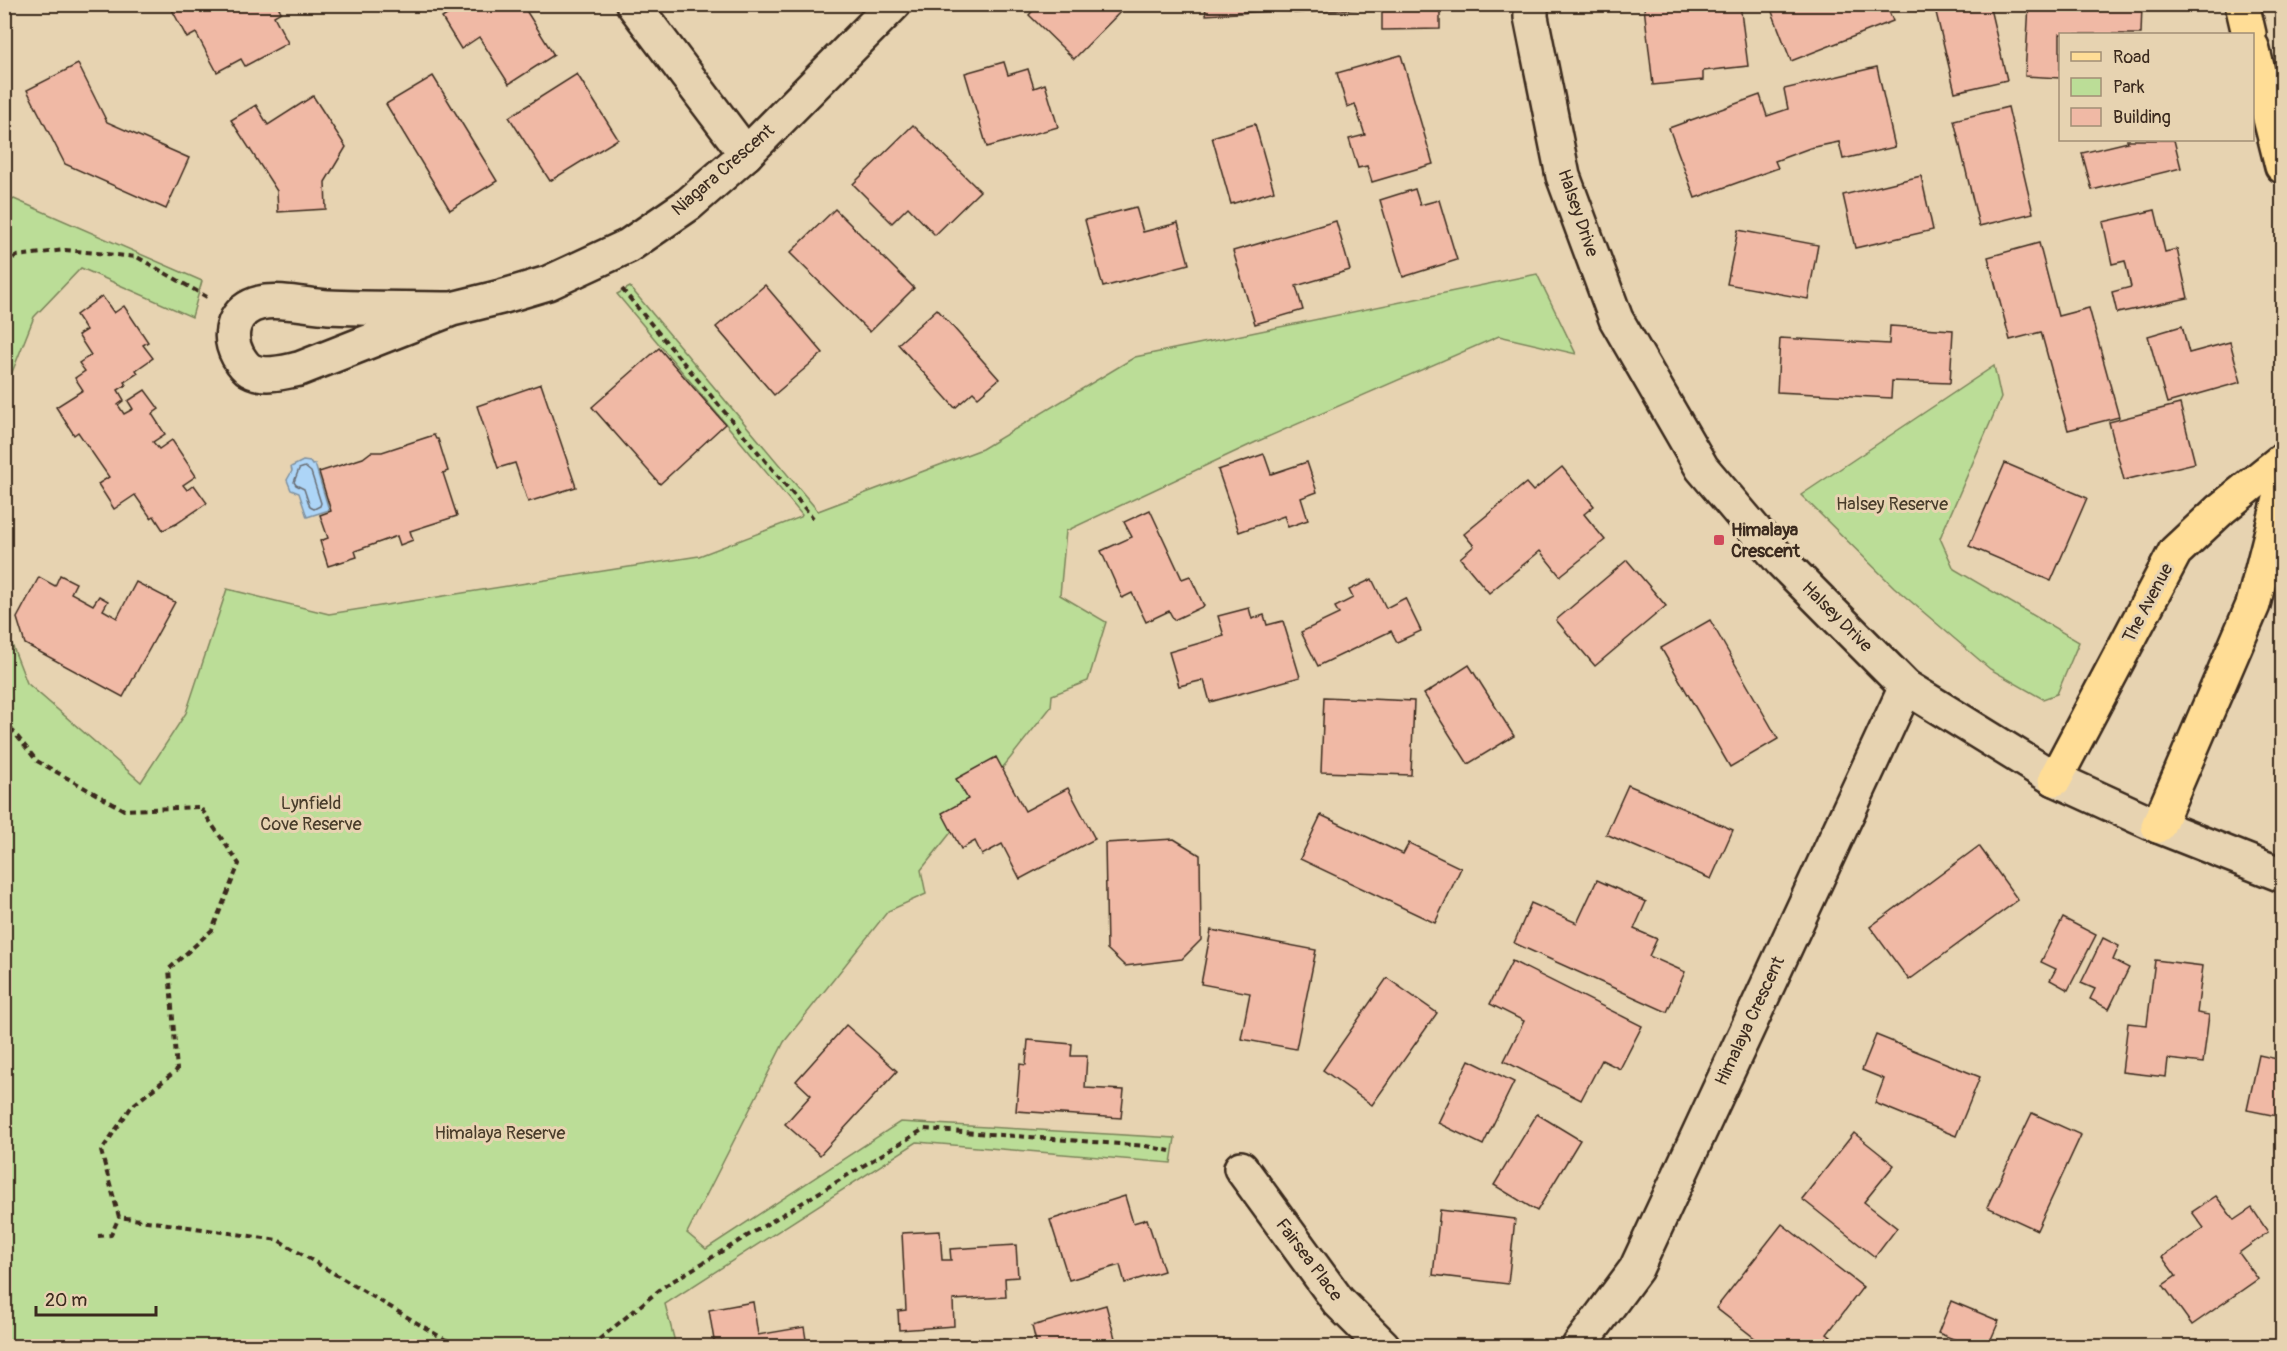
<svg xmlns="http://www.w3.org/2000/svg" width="2287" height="1351" viewBox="0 0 2287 1351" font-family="Pangolin,sans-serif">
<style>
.green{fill:#bbdd97;stroke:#7b845a;stroke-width:1.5}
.water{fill:#add5f7;stroke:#7f91a0;stroke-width:1.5}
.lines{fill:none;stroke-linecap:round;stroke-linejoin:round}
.shore{stroke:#696e75;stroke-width:1.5}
.building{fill:#f0b9a5;stroke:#3b2a1e;stroke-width:1.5}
.minor-casing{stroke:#3b2a1e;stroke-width:38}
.major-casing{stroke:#3b2a1e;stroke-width:38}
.path{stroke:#3b2a1e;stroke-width:4;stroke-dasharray:6 4.5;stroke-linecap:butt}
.minor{stroke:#e7d3b1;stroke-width:33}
.major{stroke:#ffdd96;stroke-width:33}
.poi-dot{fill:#d1495b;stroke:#e7d3b1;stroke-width:2}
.labels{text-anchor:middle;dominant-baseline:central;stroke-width:6;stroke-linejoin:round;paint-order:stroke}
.street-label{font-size:18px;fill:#3b2a1e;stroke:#e7d3b1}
.park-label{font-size:18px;fill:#483c2a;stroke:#e7d3b1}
.poi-label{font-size:18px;font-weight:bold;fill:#3b2a1e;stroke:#e7d3b1;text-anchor:start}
</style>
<rect width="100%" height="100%" fill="#e7d3b1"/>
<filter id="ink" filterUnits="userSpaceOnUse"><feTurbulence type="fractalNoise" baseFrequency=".0167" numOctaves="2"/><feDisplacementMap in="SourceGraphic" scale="12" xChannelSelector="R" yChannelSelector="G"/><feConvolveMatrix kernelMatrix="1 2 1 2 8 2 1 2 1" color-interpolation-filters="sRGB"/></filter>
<g filter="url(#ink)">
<g class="green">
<polygon points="14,199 202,281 192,317 81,268 34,317 5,390 5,204"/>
<polygon points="1537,274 1576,354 1499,336 1256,442 1066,531 1060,595 1106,622 1088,681 1052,695 1051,707 921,870 926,894 888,911 784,1042 687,1233 706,1249 900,1122 1175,1138 1171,1163 917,1142 665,1304 676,1346 5,1346 4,624 27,683 141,782 186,713 227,589 329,614 699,556 801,517 802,515 617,294 630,287 818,511 982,449 1135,357"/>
<polygon points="1994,366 2001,398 1940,538 1954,569 2079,642 2057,694 2043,699 1990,669 1894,587 1801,495"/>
</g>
<polygon class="water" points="303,461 310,462 312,465 315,464 329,510 307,517 299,493 291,490 287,480 292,471 291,467"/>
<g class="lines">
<polygon class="shore" points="305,467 311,472 321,503 320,506 314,509 310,507 304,489 296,485 294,482 299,469"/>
</g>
<g class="building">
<polygon points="169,4 277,4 281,12 274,16 288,43 245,66 241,59 217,72 196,33 187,38"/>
<polygon points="464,4 522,4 554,55 509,84 479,37 461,49 442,18"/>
<polygon points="1039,4 1128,4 1074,59 1029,15"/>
<polygon points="1205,4 1267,4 1268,11 1206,15"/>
<polygon points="1293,4 1356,4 1356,9 1294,13"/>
<polygon points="1382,4 1440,4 1440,29 1382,30"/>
<polygon points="1665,4 1695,4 1695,7 1740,4 1748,66 1703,71 1703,80 1653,85 1644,7"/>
<polygon points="1769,4 1886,4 1893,21 1791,61"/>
<polygon points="1934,4 1989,4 2007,80 1955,92"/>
<polygon points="2029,4 2142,4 2141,34 2060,34 2060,78 2025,76"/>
<polygon points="1401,55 1433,164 1372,182 1367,166 1358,168 1349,139 1365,135 1355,104 1347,107 1337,73"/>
<polygon points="1004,62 1008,75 1028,69 1034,88 1045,84 1058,127 987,147 965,73"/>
<polygon points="78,64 107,122 189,158 166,209 65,164 27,90"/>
<polygon points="1877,67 1895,147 1843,159 1839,142 1810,148 1775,161 1778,168 1695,198 1669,128 1760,95 1767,116 1788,109 1784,89"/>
<polygon points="577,74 618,139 550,181 509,117"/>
<polygon points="433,76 497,181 450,210 386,104"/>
<polygon points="313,96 346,147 325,182 326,209 278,212 277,191 231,120 256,105 268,125"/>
<polygon points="2008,107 2033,213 1979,226 1954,120"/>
<polygon points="1255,124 1274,191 1231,204 1212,137"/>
<polygon points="913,125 980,191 935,235 908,207 892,223 853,184"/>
<polygon points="2127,140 2174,140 2181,168 2092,190 2082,153 2128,142"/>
<polygon points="1921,176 1933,230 1855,248 1843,195"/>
<polygon points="1415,189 1420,205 1439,200 1457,260 1403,277 1380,200"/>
<polygon points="1136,207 1143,232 1178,223 1189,264 1103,287 1085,220"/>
<polygon points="835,209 914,288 870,332 790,253"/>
<polygon points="2155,210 2165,252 2177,249 2188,298 2117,313 2112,292 2131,287 2125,261 2112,264 2103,222"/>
<polygon points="1336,221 1350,270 1296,286 1303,310 1255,324 1233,251"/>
<polygon points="1738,230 1818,245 1808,299 1727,284"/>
<polygon points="2039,243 2058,316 2089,308 2119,417 2068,430 2041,332 2010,340 1988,257"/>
<polygon points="765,285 823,353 774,395 716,327"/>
<polygon points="102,296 114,313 124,306 148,342 143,345 153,358 136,370 138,373 124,382 126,385 118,390 124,400 118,405 124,414 133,409 128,401 145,390 159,409 152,414 165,434 153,442 159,449 172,440 196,476 183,485 187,490 194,485 207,503 176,524 163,530 154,516 151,518 135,495 114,509 98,484 109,477 78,432 74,435 56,407 83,390 75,378 85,371 79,363 91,355 78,335 86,330 76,315"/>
<polygon points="937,309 999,379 978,397 973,392 955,408 898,344"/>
<polygon points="1890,326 1953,330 1950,383 1892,381 1891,398 1777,392 1780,338 1889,344"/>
<polygon points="2182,326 2189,353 2230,342 2241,382 2167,403 2148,336"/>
<polygon points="659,348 725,424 660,484 592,407"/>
<polygon points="541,384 576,487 528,502 515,463 498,468 477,406"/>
<polygon points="2180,404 2195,463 2124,480 2109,422"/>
<polygon points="434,435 436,439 438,439 448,471 443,473 457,516 410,531 413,540 400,545 397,536 355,551 357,557 328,566 320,541 328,538 320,515 331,511 319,472 363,458 371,452 382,452"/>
<polygon points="1264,454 1271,474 1307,462 1317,492 1301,498 1308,520 1288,527 1284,516 1239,532 1218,470"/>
<polygon points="2005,463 2087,498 2051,581 1969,546"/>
<polygon points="1562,467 1594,506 1584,514 1605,540 1560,576 1540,551 1489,593 1460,558 1474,546 1464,534 1526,483 1533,491"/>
<polygon points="1150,510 1182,579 1190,576 1204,606 1174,620 1169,611 1146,622 1132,593 1122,598 1101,551 1132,537 1124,522"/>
<polygon points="1627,560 1666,606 1595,666 1556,620"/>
<polygon points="60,575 76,583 71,593 93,605 99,596 108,601 103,610 117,618 136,582 175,602 123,697 25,644 17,618 39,577 55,586"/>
<polygon points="1372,579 1386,608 1405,598 1421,631 1397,642 1391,631 1318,666 1301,632 1339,614 1335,607 1353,598 1349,590"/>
<polygon points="1249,608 1252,619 1264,615 1267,625 1283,621 1300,677 1210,702 1204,680 1179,686 1169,652 1224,636 1218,616"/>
<polygon points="1710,620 1778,739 1730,767 1661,648"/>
<polygon points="1469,665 1514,736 1468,764 1424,694"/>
<polygon points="1324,697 1414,701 1411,775 1321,772"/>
<polygon points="996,757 1025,811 1068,788 1095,839 1020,879 1002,844 982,855 975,841 961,849 942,813 968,799 956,779"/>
<polygon points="1628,785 1733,830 1711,879 1606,834"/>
<polygon points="1321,815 1403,854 1409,843 1461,868 1435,923 1300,859"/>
<polygon points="1174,839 1200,855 1201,940 1182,959 1125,966 1107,949 1105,843"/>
<polygon points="1979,846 2018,900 1909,980 1870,927"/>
<polygon points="1597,880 1646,902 1634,929 1657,939 1649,956 1685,972 1667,1012 1514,943 1531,903 1577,923"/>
<polygon points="2063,918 2096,935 2068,990 2050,980 2056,969 2041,962"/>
<polygon points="1211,930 1316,950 1296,1049 1241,1039 1250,993 1201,984"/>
<polygon points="2103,938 2119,946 2113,960 2129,968 2109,1009 2090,999 2095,989 2081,983"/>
<polygon points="2155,960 2203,966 2197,1013 2209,1015 2203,1063 2168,1059 2166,1077 2122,1072 2128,1023 2147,1025"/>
<polygon points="1512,961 1642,1026 1620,1069 1602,1060 1581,1100 1504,1061 1524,1021 1490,1004"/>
<polygon points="1387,978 1437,1013 1372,1105 1323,1070"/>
<polygon points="846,1025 897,1071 820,1155 785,1124 811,1095 796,1081"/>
<polygon points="1876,1035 1980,1077 1956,1136 1875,1103 1884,1079 1862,1070"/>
<polygon points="1028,1040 1072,1044 1071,1056 1087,1056 1085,1088 1124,1090 1121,1118 1016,1111 1020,1064 1026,1065"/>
<polygon points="2259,1055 2282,1060 2282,1117 2247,1110"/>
<polygon points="1469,1060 1514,1082 1483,1145 1438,1123"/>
<polygon points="2032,1113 2081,1135 2037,1230 1987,1207"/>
<polygon points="1537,1114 1580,1140 1537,1211 1494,1185"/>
<polygon points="1854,1133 1894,1165 1864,1202 1897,1228 1875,1257 1802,1199"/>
<polygon points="1125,1196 1133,1223 1147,1219 1164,1271 1125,1283 1120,1265 1069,1280 1050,1220"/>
<polygon points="2216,1196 2234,1220 2252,1208 2268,1232 2239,1253 2258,1279 2192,1325 2163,1285 2176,1276 2162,1257 2204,1228 2192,1212"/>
<polygon points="1440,1210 1515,1219 1508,1284 1433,1275"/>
<polygon points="1782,1224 1863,1287 1827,1334 1843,1346 1765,1346 1716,1308"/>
<polygon points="940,1231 942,1260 951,1260 950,1249 1016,1245 1018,1277 1005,1278 1006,1297 953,1300 954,1326 899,1330 898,1311 906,1310 902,1233"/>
<polygon points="1951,1301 1999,1321 1988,1346 1971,1346 1938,1333"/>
<polygon points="753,1302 758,1335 804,1327 807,1346 715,1346 709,1310"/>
<polygon points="1106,1305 1116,1342 1123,1340 1124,1346 1037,1346 1032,1326"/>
</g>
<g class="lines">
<g class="minor-casing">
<g id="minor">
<polyline points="633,4 746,154"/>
<polyline points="1531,4 1531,17 1563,176 1616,319 1702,468 1781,561 1906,687 2055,779 2158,826 2282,875"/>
<path d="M 452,309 C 411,308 369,309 328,307 C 309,306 278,298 260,303 C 234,309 226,334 238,356 C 241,361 245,367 250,370 C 264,378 284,372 299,369 L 452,309 L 501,297 L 548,283 L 628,246 L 689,204 L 746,154 L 894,4"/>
<polyline points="1241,1168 1338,1301 1383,1346"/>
<polyline points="1579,1346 1636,1269 1906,687"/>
</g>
</g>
<g class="major-casing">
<g id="major">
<polyline points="2242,4 2249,34"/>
<polyline points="2252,47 2282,166"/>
<polyline points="2055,779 2175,552 2221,509 2282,460"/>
<polyline points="2158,826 2253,605 2282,491"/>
</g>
</g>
<g class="path">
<polyline points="4,263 17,256 65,250 137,257 207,297"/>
<polyline points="622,289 813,518"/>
<polyline points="4,720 37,761 124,810 200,807 239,864 212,930 169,969 177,1070 132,1106 101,1151 119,1217 278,1240 444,1339 462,1346"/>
<polyline points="98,1236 111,1235 119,1217"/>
<polyline points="591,1346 663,1287 924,1129 1146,1146 1170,1151"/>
</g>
<use href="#minor" class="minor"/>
<use href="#major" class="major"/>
</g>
</g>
<rect class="poi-dot" x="1713" y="534" width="12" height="12" rx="3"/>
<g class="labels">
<g class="street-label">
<text transform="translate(723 170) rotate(-41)">Niagara Crescent</text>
<text transform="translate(1578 213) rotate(71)">Halsey Drive</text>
<text transform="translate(2148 603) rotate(-62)">The Avenue</text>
<text transform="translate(1837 617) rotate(45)">Halsey Drive</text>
<text transform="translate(1750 1021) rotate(-65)">Himalaya Crescent</text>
<text transform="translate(1309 1260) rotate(53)">Fairsea Place</text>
</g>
<g class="park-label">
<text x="1892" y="504">Halsey Reserve</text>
<text x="311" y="803">Lynfield<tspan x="311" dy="21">Cove Reserve</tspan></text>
<text x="500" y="1133">Himalaya Reserve</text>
</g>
<g class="poi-label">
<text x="1731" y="530">Himalaya<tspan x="1731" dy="21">Crescent</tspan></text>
</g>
</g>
<rect width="2287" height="1351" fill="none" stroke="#e7d3b1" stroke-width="24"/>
<rect x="12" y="12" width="2263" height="1327" fill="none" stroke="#3b2a1e" stroke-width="2" filter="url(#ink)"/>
<rect x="2059" y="33" width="195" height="108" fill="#e7d3b1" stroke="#a28f76" stroke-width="1.5"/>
<rect x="2071" y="52" width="30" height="9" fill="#ffdd96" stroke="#a28f76" stroke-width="1.5"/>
<text x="2113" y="63" font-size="18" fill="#3b2a1e">Road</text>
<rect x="2071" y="78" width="30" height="18" fill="#bbdd97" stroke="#a28f76" stroke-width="1.5"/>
<text x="2113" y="93" font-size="18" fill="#3b2a1e">Park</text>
<rect x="2071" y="108" width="30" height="18" fill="#f0b9a5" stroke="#a28f76" stroke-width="1.5"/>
<text x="2113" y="123" font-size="18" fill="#3b2a1e">Building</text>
<path d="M36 1306v9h120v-9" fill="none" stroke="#3b2a1e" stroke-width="3"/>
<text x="45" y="1306" font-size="18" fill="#3b2a1e" stroke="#e7d3b1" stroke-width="4.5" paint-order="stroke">20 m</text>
</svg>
